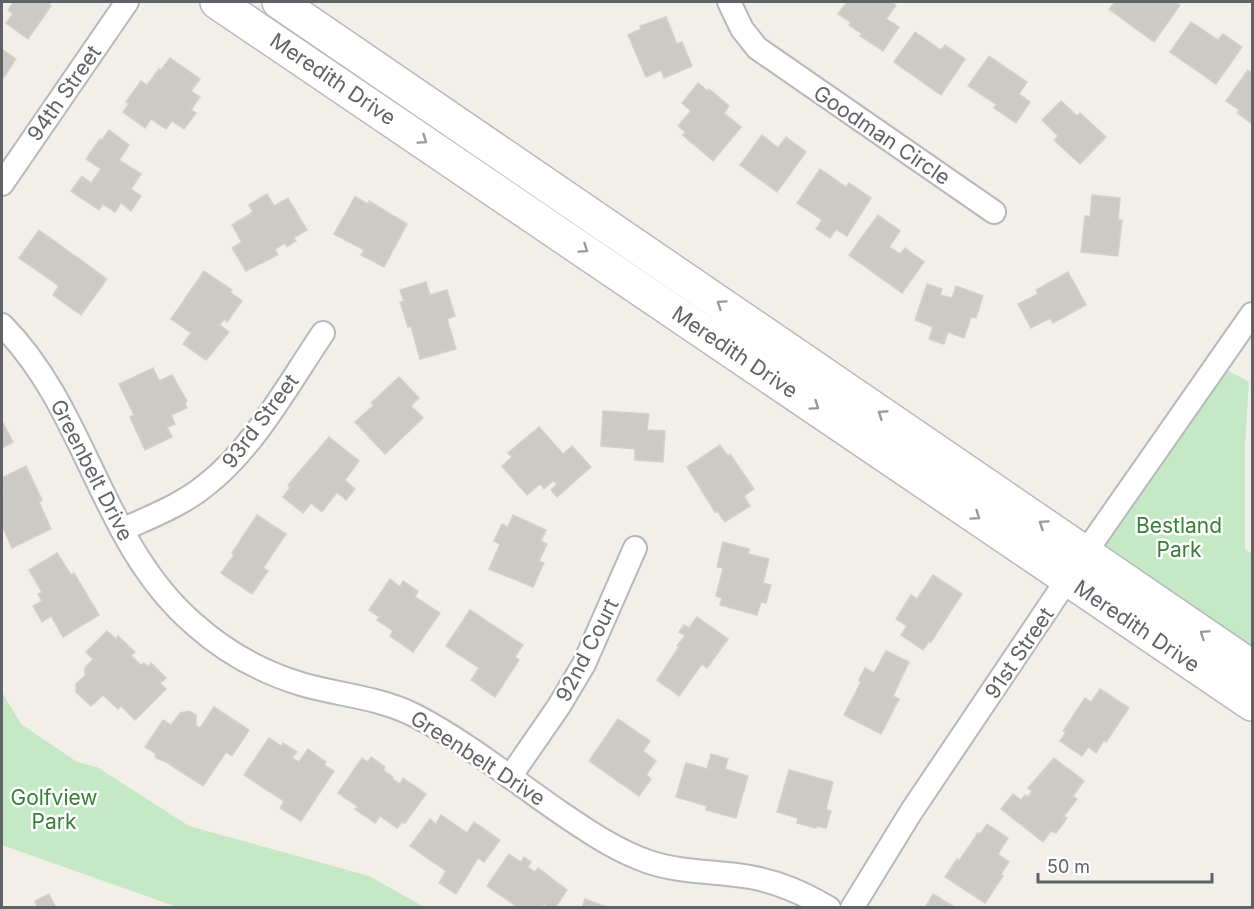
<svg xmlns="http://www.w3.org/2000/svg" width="1254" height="909" viewBox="0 0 1254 909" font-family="Inter,sans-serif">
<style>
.green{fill:#c5e8c5}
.building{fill:#cccac5;stroke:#d6d1c6;stroke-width:1.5}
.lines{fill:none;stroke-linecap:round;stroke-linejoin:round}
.minor-casing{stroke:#b5b8bc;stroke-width:26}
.secondary-casing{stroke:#b6babf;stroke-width:36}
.minor{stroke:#fff;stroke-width:22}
.secondary{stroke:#fff;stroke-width:33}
.oneway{stroke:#979a9d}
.labels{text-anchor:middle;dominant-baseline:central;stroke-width:5;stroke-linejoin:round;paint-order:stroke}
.street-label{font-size:21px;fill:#5f6368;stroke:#fff}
.park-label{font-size:21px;fill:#348238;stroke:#fff}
</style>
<rect width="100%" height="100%" fill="#f1efe8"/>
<g class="green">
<polygon points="1218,365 1249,382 1245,445 1245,549 1252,554 1252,667 1085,553"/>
<polygon points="2,692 21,724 77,762 97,767 189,826 369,876 424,907 177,907 2,845"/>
</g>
<g class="building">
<polygon points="11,2 51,2 49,5 51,6 28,39 6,23 13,14 8,10 13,3"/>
<polygon points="847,2 890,2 896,5 886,19 899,27 883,51 860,36 862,34 849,25 851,22 838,14"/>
<polygon points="1115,2 1175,2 1180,5 1154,42 1109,9"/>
<polygon points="666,17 677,44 682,42 692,66 664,78 661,70 646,77 628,35 641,29 640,26"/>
<polygon points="1191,22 1218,40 1223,34 1242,47 1216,84 1170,52"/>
<polygon points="915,32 941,50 945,45 965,59 941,95 894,62"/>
<polygon points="2,49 16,59 2,80"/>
<polygon points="989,56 1027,82 1019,94 1030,102 1016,123 994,108 996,104 968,86"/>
<polygon points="170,58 200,79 191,91 200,97 191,110 196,113 184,129 172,121 166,129 151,119 145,128 123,112 129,104 126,102 141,81 147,85 159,69 161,70"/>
<polygon points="1248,70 1252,74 1252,120 1251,123 1237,113 1239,110 1226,101"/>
<polygon points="698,83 708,91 709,89 729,106 724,113 741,127 713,161 683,135 685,132 678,126 691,111 682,103"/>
<polygon points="1061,101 1077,116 1080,113 1106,137 1080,164 1054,140 1058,136 1042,120"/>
<polygon points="109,130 129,145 119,160 141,174 131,189 141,196 131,211 121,203 115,212 103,204 99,210 71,191 82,176 91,183 101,169 86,159 100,139 102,140"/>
<polygon points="762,135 778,148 786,137 806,152 777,192 740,165"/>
<polygon points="820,169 846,187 849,183 871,198 847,236 836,229 830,238 816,229 822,220 797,203"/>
<polygon points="267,194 274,206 288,198 307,230 293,238 296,241 287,247 285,243 275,249 278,255 246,271 232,248 242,242 232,225 253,212 249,205"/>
<polygon points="1092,195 1120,198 1118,220 1122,220 1118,256 1081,252 1085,216 1090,217"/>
<polygon points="355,197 368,204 369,201 407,224 384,267 361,255 364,250 334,234"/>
<polygon points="878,215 900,231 889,247 900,254 905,248 924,262 902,293 849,255"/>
<polygon points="39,230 107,279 81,315 53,295 59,286 19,258"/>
<polygon points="204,271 232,290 230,292 242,301 227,322 224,319 220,325 229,332 206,360 183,344 191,333 171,319"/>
<polygon points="1068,272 1086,305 1053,323 1050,318 1031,328 1018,304 1038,294 1036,290"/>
<polygon points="426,282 430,295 447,290 455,316 447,319 456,349 420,359 411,326 408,327 400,302 404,301 400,290"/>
<polygon points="927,284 942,289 940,295 952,298 956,286 983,296 976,318 971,317 964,338 948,332 944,344 929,339 933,327 915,320"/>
<polygon points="153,368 159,381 172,375 187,401 185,404 187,408 171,415 175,424 167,427 172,437 145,450 130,417 134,415 119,384"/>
<polygon points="399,377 419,398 411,406 423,418 385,454 355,422 374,405 371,403"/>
<polygon points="603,411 649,414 647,430 665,431 663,462 635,460 635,449 601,446"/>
<polygon points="2,421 13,442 2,448"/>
<polygon points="539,427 563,454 572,446 591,467 557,497 551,490 557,484 553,481 544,489 540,484 527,495 502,466 512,457 508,453"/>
<polygon points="329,437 359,461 345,480 355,489 346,500 337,492 322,512 311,503 303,513 283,497 290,488 288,485"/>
<polygon points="720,445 728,456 730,454 754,489 744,496 750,506 725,522 717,511 715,512 687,467"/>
<polygon points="26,466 42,500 39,502 51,529 12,548 2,525 2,494 4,492 2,486 2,478"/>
<polygon points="257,515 286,534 263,568 268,571 252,594 221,573 234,555 232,553"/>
<polygon points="513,515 546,530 541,541 547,544 539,561 544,563 533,587 489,569 500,544 494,541 502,524 508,527"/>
<polygon points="723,542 749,549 748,554 769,559 763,583 771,585 766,603 761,602 757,615 720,605 722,598 716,596 723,568 717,567"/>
<polygon points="57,553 71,575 74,573 99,615 63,637 51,616 42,622 33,606 42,601 38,594 42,592 29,570"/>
<polygon points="933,575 962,594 931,642 929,641 923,650 901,635 907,626 896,619 911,595 917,599"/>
<polygon points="390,579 400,587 403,581 418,591 415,597 440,613 413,652 390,636 393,631 377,620 379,617 369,610"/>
<polygon points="470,610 523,645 515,657 519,660 495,697 471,680 479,668 446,646"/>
<polygon points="697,617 728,639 707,668 702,664 679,696 657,680 679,647 677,646 685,636 679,632 684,625 689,628"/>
<polygon points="107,631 116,639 118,636 135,652 131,656 141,665 144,663 148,667 151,663 166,678 160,683 166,689 135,720 121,706 118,709 103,695 91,706 76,692 76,684 85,676 85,668 93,659 86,652"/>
<polygon points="886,651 909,662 893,696 899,699 881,734 844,715 861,682 859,680 865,668 874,673"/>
<polygon points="1100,689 1129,708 1106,742 1104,740 1096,753 1088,747 1082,756 1060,741 1066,732 1063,731 1085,698 1091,702"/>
<polygon points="214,707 249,730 232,756 226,752 203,786 166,762 156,758 155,753 145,747 163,720 171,725 180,713 189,711 196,715 196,725 200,728"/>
<polygon points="618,719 650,741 643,751 656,761 646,775 651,779 639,796 589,761"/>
<polygon points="269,738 281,746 283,743 297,752 292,758 299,762 308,749 326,762 324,765 334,771 301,821 280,808 284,801 244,775"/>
<polygon points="711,754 728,759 725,769 748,776 736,818 706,810 707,806 676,797 686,763 707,769"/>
<polygon points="371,757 385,767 383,770 393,777 392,779 400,784 403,778 426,794 405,823 402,822 397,828 380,816 375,823 355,809 358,807 338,793 362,758 368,762"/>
<polygon points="1054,758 1084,781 1073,796 1077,799 1064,816 1067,818 1056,833 1051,831 1043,842 1001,809 1013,794 1021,800 1025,795 1028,797 1032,791 1028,788"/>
<polygon points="789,770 833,782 826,809 831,811 826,828 817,826 816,828 797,823 798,818 777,812"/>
<polygon points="441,815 467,833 474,822 500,840 484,862 478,858 456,894 439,883 446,871 410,846 430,819 436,824"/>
<polygon points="987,824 1008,838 998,854 1009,862 1001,874 1003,876 985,903 945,877 957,859 959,861 978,833 980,834"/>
<polygon points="509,854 521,862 524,857 531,862 528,867 535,872 538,868 567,890 555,908 549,908 544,904 541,908 519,908 487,886"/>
<polygon points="49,894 56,908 38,908 35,901"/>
<polygon points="933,894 956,908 925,908"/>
<polygon points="585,899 590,901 609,908 582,908"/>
</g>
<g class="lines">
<g class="minor-casing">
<g id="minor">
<polyline points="729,2 742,29 757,48 994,212"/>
<polyline points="2,184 127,2"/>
<path d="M 2,325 C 87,410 101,544 194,624 C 224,651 262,672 301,684 C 338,695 378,697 414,715 C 465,741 513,780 561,813 C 589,832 617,851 649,862 C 682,873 717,871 750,877 C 779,882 803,893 829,908"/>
<path d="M 122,530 C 150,517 182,505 206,485 C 254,448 289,383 323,333"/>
<polyline points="510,777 559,706 584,664 635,548"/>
<polyline points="852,908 911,812 1085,553 1252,314"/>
</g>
</g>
<g class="secondary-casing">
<g id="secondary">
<polyline points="217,2 1252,704"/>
<polyline points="279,2 1252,667"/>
</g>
</g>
<use href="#minor" class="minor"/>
<use href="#secondary" class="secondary"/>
</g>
<defs><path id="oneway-chevron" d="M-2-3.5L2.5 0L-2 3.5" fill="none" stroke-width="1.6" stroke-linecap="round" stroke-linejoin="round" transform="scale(1.5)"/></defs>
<g class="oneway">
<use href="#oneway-chevron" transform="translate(423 140) rotate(34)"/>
<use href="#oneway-chevron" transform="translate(584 249) rotate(34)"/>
<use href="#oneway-chevron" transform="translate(721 304) rotate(-146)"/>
<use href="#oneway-chevron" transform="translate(815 406) rotate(34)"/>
<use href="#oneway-chevron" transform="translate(882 414) rotate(-146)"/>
<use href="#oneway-chevron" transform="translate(976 516) rotate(34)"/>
<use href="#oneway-chevron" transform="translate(1043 524) rotate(-146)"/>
<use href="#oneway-chevron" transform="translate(1204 634) rotate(-146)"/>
</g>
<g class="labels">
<g class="street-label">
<text transform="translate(333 79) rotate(34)">Meredith Drive</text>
<text transform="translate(64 93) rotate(-55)">94th Street</text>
<text transform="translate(882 135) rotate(34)">Goodman Circle</text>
<text transform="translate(735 352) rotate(34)">Meredith Drive</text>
<text transform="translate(260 421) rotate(-53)">93rd Street</text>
<text transform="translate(92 470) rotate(63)">Greenbelt Drive</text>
<text transform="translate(1137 626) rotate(34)">Meredith Drive</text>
<text transform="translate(587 650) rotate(-63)">92nd Court</text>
<text transform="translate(1019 653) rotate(-56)">91st Street</text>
<text transform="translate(478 758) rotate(33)">Greenbelt Drive</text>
</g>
<g class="park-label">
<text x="1179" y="525">Bestland<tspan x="1179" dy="24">Park</tspan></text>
<text x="54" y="797">Golfview<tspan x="54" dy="24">Park</tspan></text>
</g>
</g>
<rect width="1254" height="909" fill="none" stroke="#5f6368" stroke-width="6"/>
<path d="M1038 873v9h174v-9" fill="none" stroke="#5f6368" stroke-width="3"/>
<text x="1047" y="873" font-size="18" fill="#5f6368" stroke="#ffffff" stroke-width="4.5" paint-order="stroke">50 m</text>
</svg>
